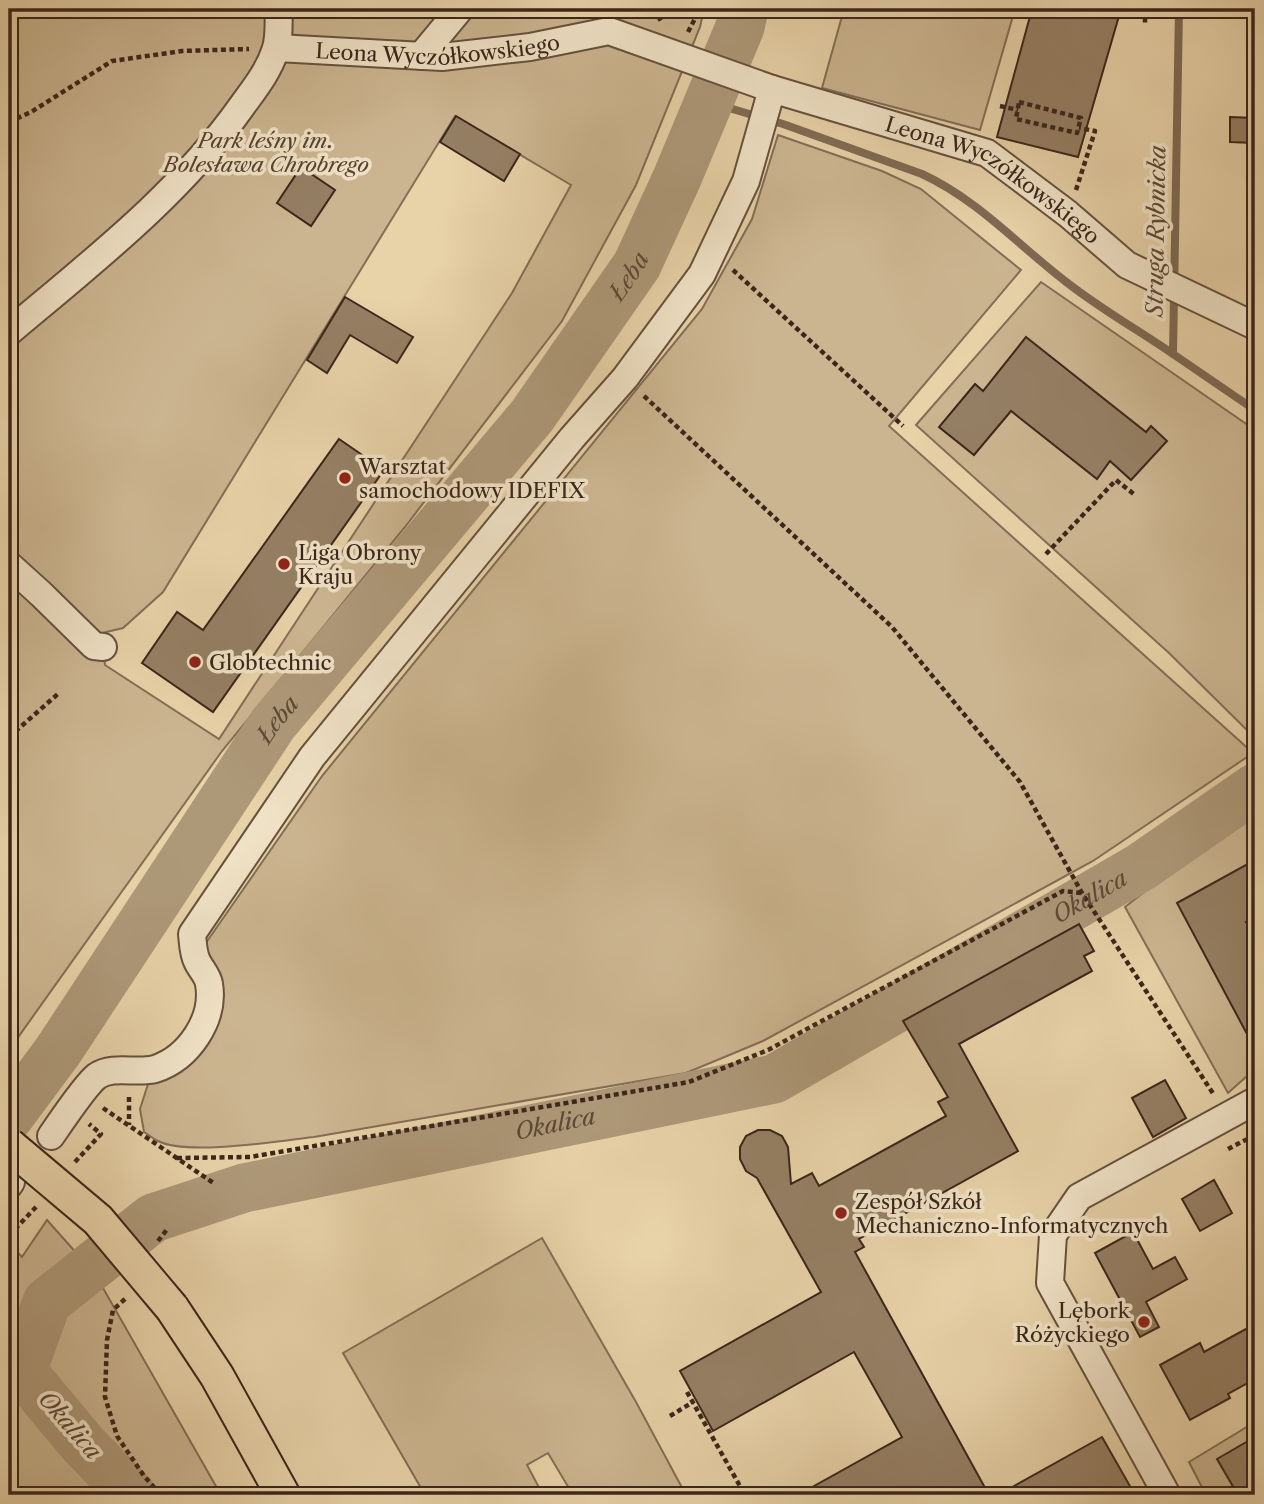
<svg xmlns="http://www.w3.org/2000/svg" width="1264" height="1504" viewBox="0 0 1264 1504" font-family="'Libre Caslon Text',serif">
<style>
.green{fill:#cbb590;stroke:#836e56;stroke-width:2;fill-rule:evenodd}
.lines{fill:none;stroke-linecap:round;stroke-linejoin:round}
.stream{stroke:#7f6a53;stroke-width:8}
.river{stroke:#ad9878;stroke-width:49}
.building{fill:#957f64;stroke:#3b261b;stroke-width:2}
.minor-casing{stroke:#66513e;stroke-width:30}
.major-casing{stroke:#3b261b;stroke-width:37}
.path{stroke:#3b261b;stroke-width:4.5;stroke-dasharray:5 3.5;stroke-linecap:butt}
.minor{stroke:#f0e2c6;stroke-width:26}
.major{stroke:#e8d2a8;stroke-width:33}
.major-bridge-casing{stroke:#3b261b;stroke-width:37;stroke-linecap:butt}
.major-bridge{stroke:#e8d2a8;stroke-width:33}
.poi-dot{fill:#8f2418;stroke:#f0e2c6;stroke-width:2.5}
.labels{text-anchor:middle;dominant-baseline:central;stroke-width:7;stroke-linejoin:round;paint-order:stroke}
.street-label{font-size:21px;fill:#3b261b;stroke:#f0e2c6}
.park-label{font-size:21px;font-style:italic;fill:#584332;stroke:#f0e2c6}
.poi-label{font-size:21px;fill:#3b261b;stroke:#f0e2c6;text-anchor:start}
.water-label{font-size:23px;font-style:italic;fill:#5d4837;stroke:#f0e2c6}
</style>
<rect width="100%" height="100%" fill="#e8d2a8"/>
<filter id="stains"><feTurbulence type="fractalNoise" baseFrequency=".00286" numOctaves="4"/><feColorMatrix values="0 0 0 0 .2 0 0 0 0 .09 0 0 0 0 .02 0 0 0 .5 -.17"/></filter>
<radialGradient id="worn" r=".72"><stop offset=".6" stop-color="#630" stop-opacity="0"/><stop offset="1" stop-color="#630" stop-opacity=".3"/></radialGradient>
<g class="green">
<path d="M 9,9 L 704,9 L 700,27 L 636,185 L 562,321 L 405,527 L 222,751 L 9,1050 ZM 455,116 L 571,185 L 512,293 L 219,739 L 105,665 L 102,633 L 123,628 L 163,592 Z"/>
<polygon points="844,9 1015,9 980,130 822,88"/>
<path d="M 778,135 L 882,171 L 921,189 L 1021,270 L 889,426 L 1253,753 L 1093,861 L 763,1041 L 686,1073 L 314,1137 C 279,1141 187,1156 158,1141 C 153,1139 149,1135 144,1132 L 140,1109 L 149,1081 L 200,1049 L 201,950 L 322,776 L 702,309 L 752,219 Z"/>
<polygon points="1041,282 1255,430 1255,738 1169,653 916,425"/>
<polygon points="1255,806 1255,1069 1228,1093 1125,907"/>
<polygon points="47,1220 95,1274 221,1495 9,1495 9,1243 22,1257"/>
<polygon points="542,1238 636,1402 686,1495 573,1495 548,1453 527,1465 543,1495 425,1495 343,1353"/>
<polygon points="1255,1422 1255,1495 1206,1495 1189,1462"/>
</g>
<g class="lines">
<g class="stream">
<polyline points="1179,9 1173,354 1255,410"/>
<path d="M 709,102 L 783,124 L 922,174 C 978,200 1017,244 1065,281 C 1099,308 1138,330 1173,354"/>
</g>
<g class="river">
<path id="s1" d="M 9,1117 L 58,1051 L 273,724 L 532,416 L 637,265 L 677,178 L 740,27 L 744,9"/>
<path id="s2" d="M 132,1495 L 82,1443 L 22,1371 L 47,1302 L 153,1218 L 244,1188 L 774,1079 L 1141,867 L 1255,788"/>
</g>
</g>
<g class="building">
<polygon points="1032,9 1121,9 1078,157 997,137"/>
<polygon points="456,116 520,154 504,181 440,142"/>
<polygon points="1230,117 1254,118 1254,143 1230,142"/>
<polygon points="301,167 335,190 311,226 277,203"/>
<polygon points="345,297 413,337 397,363 350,335 327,373 307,360"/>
<polygon points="1026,337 1146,432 1151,426 1167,441 1131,480 1110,461 1097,479 1011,411 974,455 939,427 975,384 983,391"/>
<polygon points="339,439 384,470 213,712 142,663 177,612 203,630"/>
<polygon points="1255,860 1255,918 1246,922 1255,939 1255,1049 1177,903"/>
<polygon points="1079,924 1094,951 1084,956 1092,971 959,1044 1018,1151 859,1239 864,1247 855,1252 989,1495 798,1495 902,1437 854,1352 713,1431 680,1371 821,1292 757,1178 746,1171 740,1159 740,1147 746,1136 758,1130 770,1130 782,1136 788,1147 791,1184 812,1173 819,1186 946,1116 938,1102 948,1097 903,1021"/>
<polygon points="1165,1080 1186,1118 1153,1137 1132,1098"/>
<polygon points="1214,1180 1232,1213 1200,1231 1182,1199"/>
<polygon points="1133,1232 1153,1269 1175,1257 1187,1279 1146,1302 1159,1327 1140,1337 1095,1253"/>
<polygon points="1255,1324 1255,1379 1228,1394 1230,1398 1190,1420 1160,1365 1200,1343 1204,1352"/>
<polygon points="1102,1437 1135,1495 998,1495"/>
<polygon points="1255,1437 1255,1495 1238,1495 1217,1459"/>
</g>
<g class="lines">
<g class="minor-casing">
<g id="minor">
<path id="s3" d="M 277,48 L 442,57 L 530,47 L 609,31 L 772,89 L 987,153 L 1068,214 L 1127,265 L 1255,326"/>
<polyline points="421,56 460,9"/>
<path d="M 9,332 C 92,262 179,195 242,106 C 255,88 268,72 275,51 C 280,39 278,22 279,9"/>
<polyline points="9,565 41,594 94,646 103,647"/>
<path d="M 51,1136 C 60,1123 86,1084 97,1076 C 113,1065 137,1074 155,1069 C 189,1058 215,1019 209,984 C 208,976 200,968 197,961 C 193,953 193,943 192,934 L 312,757 L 572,438 L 625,378 L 702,274 L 746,181 L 772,89"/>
<polyline points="9,1185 11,1182"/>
<polyline points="1167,1495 1050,1283 1053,1235 1079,1197 1255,1101"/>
</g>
</g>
<g class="major-casing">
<polyline id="major" points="172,1308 217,1376 283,1495"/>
</g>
<g class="path">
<polyline points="654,9 662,23"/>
<polyline points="1145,9 1145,26"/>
<polyline points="688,32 700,9"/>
<polygon points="1019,102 1081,118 1077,133 1016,119"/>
<polyline points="1000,106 1018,110"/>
<polyline points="9,122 31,112 112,61 182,51 249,49"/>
<polyline points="1076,190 1095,131 1079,128"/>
<polyline points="733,270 903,426"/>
<polyline points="644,396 892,627 1020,782 1082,893 1214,1095"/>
<polyline points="1046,554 1116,480 1135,495"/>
<polyline points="9,737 59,693"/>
<polyline points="129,1097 129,1125"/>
<polyline points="103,1108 215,1184"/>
<polyline points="1228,1149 1255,1135"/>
<polyline points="177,1158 250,1157 689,1082 768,1050 1063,891 1082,893"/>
<polyline points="75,1162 101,1134 89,1124"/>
<polyline points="9,1221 16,1228 37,1206"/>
<polyline points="158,1241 168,1228"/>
<polyline points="125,1299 113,1310 107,1340 105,1397 117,1436 144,1476 161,1495"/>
<polyline points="687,1392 745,1495"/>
<polyline points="670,1416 693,1402"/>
</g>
<use href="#minor" class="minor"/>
<use href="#major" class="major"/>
<g class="major-bridge-casing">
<polyline id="major-bridge" points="9,1145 98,1220 172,1308"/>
</g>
<use href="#major-bridge" class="major-bridge"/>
</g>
<g class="poi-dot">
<circle cx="345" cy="478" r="7"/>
<circle cx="284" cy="564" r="7"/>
<circle cx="195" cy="662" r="7"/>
<circle cx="841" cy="1213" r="7"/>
<circle cx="1144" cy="1322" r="7"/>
</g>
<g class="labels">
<g class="street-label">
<text stroke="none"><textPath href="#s3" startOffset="161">Leona Wyczółkowskiego</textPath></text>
<text stroke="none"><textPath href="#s3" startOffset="749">Leona Wyczółkowskiego</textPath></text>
</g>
<g class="park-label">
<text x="266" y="140">Park leśny im.<tspan x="266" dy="24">Bolesława Chrobrego</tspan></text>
</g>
<g class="poi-label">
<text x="359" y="466">Warsztat<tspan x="359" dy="24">samochodowy IDEFIX</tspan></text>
<text x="298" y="552">Liga Obrony<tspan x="298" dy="24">Kraju</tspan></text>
<text x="209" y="662">Globtechnic</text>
<text x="855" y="1201">Zespół Szkół<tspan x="855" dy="24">Mechaniczno-Informatycznych</tspan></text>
<text x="1130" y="1310" text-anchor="end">Lębork<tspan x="1130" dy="24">Różyckiego</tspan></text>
</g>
<g class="water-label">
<text transform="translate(1156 231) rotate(-89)">Struga Rybnicka</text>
<text stroke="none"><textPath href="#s1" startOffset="1046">Łeba</textPath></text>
<text stroke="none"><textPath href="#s1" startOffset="480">Łeba</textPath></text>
<text stroke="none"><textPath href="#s2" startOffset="1376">Okalica</textPath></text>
<text stroke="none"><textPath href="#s2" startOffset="788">Okalica</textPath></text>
<text transform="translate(70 1425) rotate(49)">Okalica</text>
</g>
</g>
<rect width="1264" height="1504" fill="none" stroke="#e8d2a8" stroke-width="35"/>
<rect x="10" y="10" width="1243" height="1483" fill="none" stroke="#3b261b" stroke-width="3.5"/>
<rect x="18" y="18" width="1229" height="1469" fill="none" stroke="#3b261b" stroke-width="2"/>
<rect width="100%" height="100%" filter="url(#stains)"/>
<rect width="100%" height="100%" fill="url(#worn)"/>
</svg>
